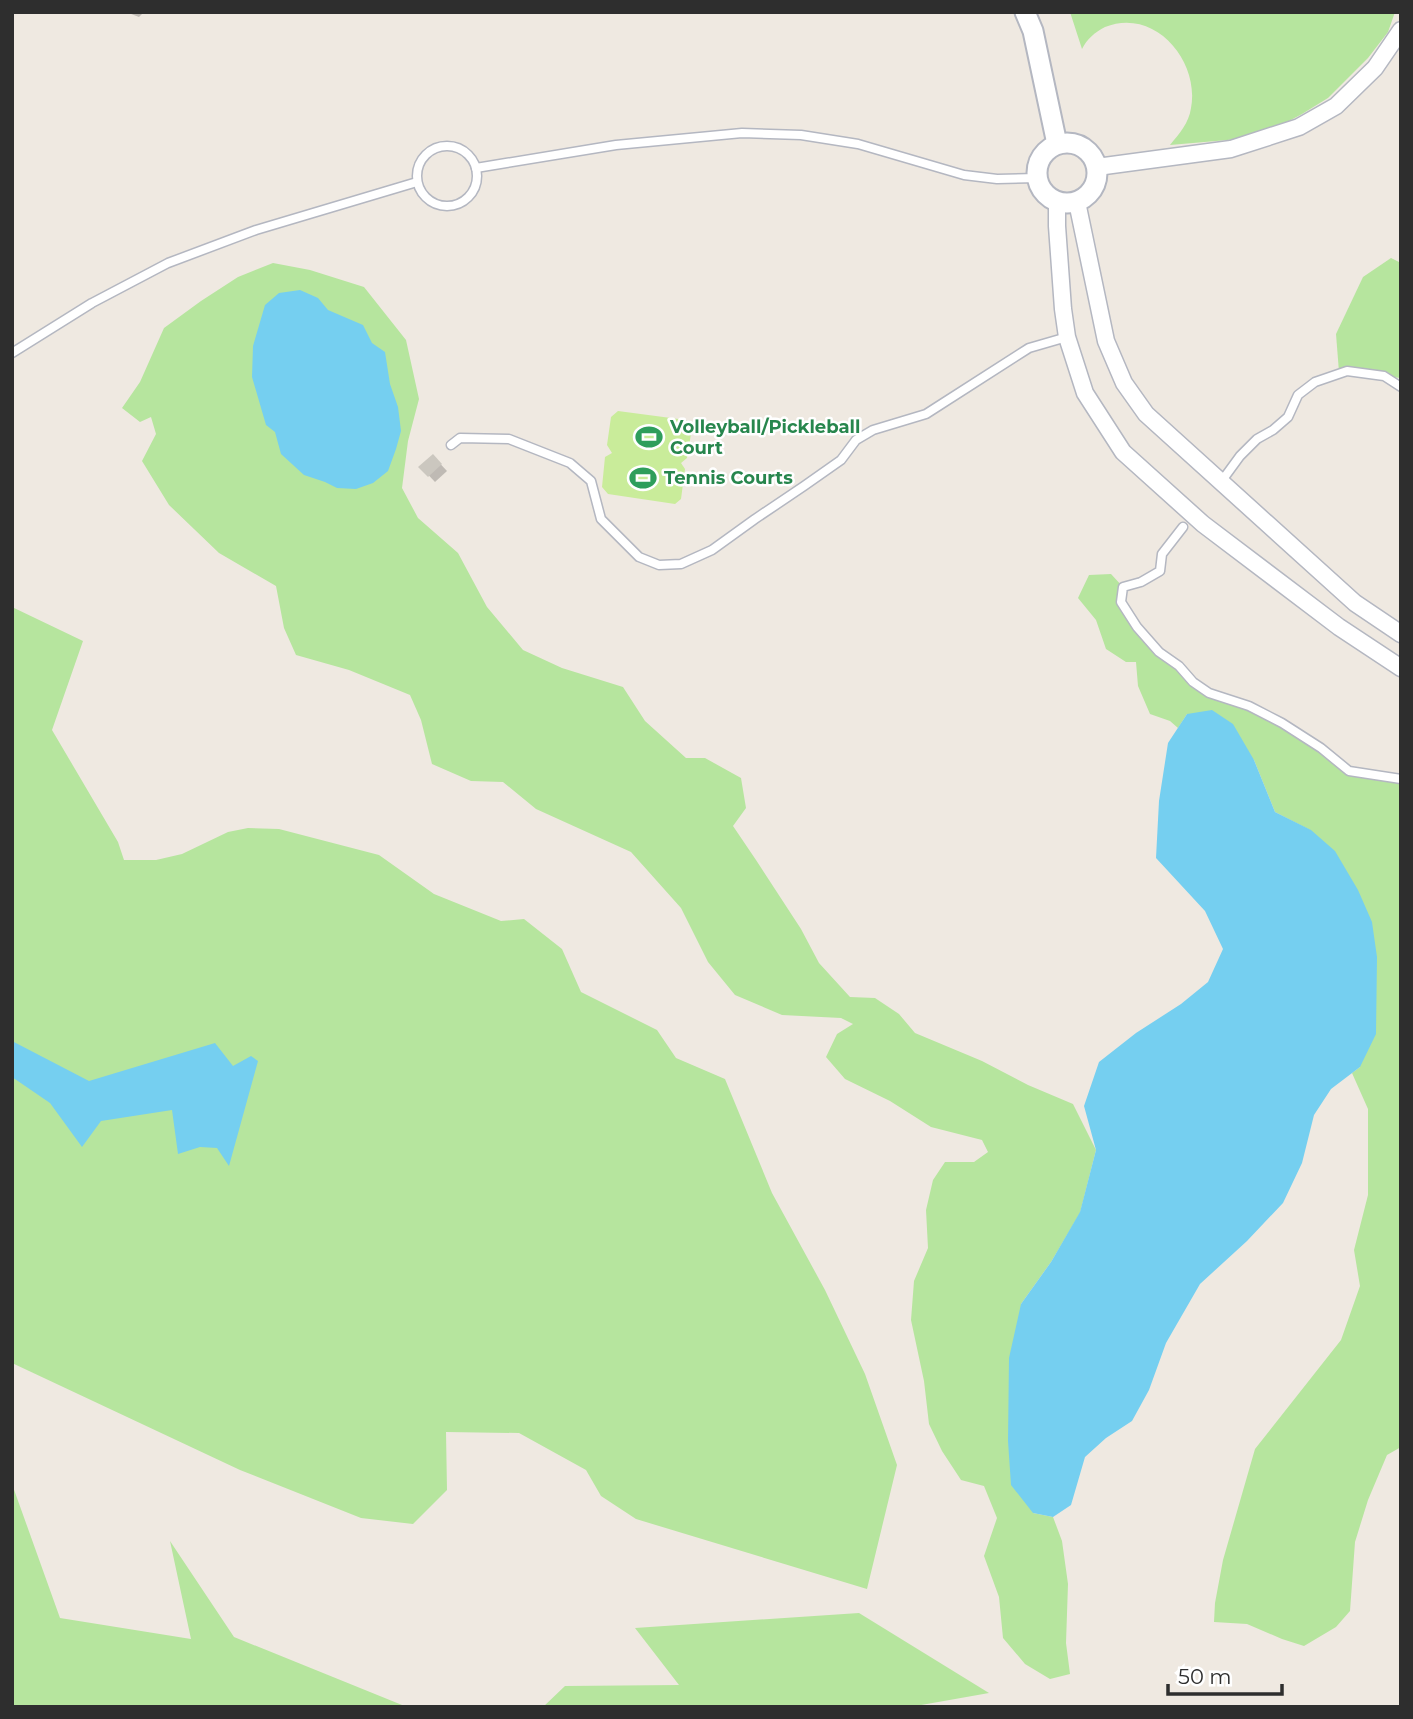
<svg xmlns="http://www.w3.org/2000/svg" width="1413" height="1719" viewBox="0 0 1413 1719" font-family="Montserrat,sans-serif">
<style>
.green{fill:#b6e59e}
.pitch{fill:#c9ec9a}
.water{fill:#75cff0}
.shadow{fill:#0003}
.building{fill:#cbc7bf}
.lines{fill:none;stroke-linecap:round;stroke-linejoin:round}
.service-casing{stroke:#b4b7c1;stroke-width:11}
.minor-casing{stroke:#b4b7c1;stroke-width:19}
.tertiary-casing{stroke:#b4b7c1;stroke-width:23}
.service{stroke:#fff;stroke-width:8}
.minor{stroke:#fff;stroke-width:16}
.tertiary{stroke:#fff;stroke-width:19}
.labels{text-anchor:middle;dominant-baseline:central;stroke-width:5;stroke-linejoin:round;paint-order:stroke}
.leisure-label{font-size:18px;font-weight:bold;fill:#27864d;stroke:#fff;text-anchor:start}
</style>
<rect width="100%" height="100%" fill="#efe9e1"/>
<g class="green">
<path d="M 1070,12 L 1395,12 L 1388,32 L 1368,58 L 1328,98 L 1302,114 L 1274,129 L 1239,139 L 1170,145 C 1179,134 1189,123 1191,108 C 1200,60 1154,7 1105,27 C 1095,32 1087,39 1082,49 Z"/>
<polygon points="1391,258 1401,263 1401,378 1339,372 1336,334 1363,277"/>
<polygon points="273,263 310,270 364,287 406,340 419,399 408,441 402,488 418,518 458,553 487,607 523,650 562,668 623,687 645,721 686,758 705,758 741,778 746,808 733,826 756,860 801,929 819,963 850,997 875,998 899,1014 915,1033 982,1061 1028,1085 1073,1104 1096,1150 1080,1213 1051,1262 1021,1304 1033,1513 1053,1517 1062,1541 1068,1584 1066,1643 1070,1674 1050,1679 1025,1664 1003,1638 999,1597 984,1556 997,1518 984,1486 961,1480 942,1451 929,1424 924,1381 911,1320 914,1281 928,1248 926,1210 933,1180 945,1162 974,1162 988,1152 982,1140 931,1127 890,1101 845,1079 826,1057 837,1034 853,1024 841,1018 782,1015 735,995 708,962 681,908 631,852 536,809 503,782 471,781 432,764 421,720 410,695 349,670 296,655 284,628 276,586 219,553 169,505 142,461 156,434 151,417 140,422 122,408 140,382 164,328 201,301 238,277"/>
<polygon points="1111,574 1123,587 1121,602 1137,627 1209,693 1249,706 1349,771 1401,779 1401,1447 1387,1455 1368,1500 1355,1542 1350,1611 1336,1627 1304,1646 1282,1639 1247,1624 1214,1622 1215,1603 1223,1560 1255,1449 1341,1340 1360,1286 1354,1250 1368,1195 1368,1109 1352,1073 1360,1067 1310,830 1275,812 1254,760 1187,714 1178,728 1170,721 1150,714 1138,686 1136,662 1126,662 1106,649 1096,620 1078,598 1089,575"/>
<polygon points="12,607 83,641 52,730 118,842 124,860 156,860 182,854 228,832 248,828 279,829 379,855 434,894 501,921 524,919 562,949 581,992 657,1030 676,1058 725,1079 772,1193 825,1290 865,1374 897,1465 867,1589 636,1519 601,1496 586,1470 519,1433 446,1432 447,1490 413,1524 361,1518 240,1470 12,1363"/>
<polygon points="12,1484 60,1618 191,1639 170,1541 234,1637 407,1707 12,1707"/>
<polygon points="859,1613 989,1693 910,1707 543,1707 565,1686 679,1685 635,1628"/>
</g>
<polygon class="pitch" points="618,411 686,420 692,428 687,458 681,463 685,469 681,499 675,504 608,494 602,487 605,457 612,453 607,445 611,417"/>
<g class="water">
<polygon points="300,290 318,298 328,310 363,325 372,343 385,352 390,384 398,407 401,431 396,449 388,471 373,483 356,489 337,488 325,482 304,475 281,454 275,432 266,425 252,377 253,346 265,305 279,293"/>
<polygon points="1212,710 1233,724 1254,760 1275,812 1311,830 1335,851 1358,890 1372,922 1377,957 1376,1034 1360,1067 1331,1089 1314,1115 1302,1163 1283,1203 1247,1241 1200,1284 1166,1343 1149,1390 1132,1421 1106,1438 1085,1457 1071,1505 1053,1517 1033,1513 1011,1485 1008,1441 1009,1358 1021,1304 1051,1262 1080,1212 1096,1150 1084,1106 1099,1062 1136,1033 1181,1004 1208,982 1223,949 1205,911 1156,858 1159,801 1168,743 1187,714"/>
<polygon points="12,1041 89,1081 215,1043 233,1066 251,1056 258,1061 229,1166 217,1148 200,1147 178,1154 172,1110 101,1121 82,1147 50,1103 12,1077"/>
</g>
<g class="shadow">
<polygon points="126,12 144,12 139,17"/>
<polygon points="433,456 447,471 435,482 421,467"/>
</g>
<polygon class="building" points="433,454 442,464 428,477 418,467"/>
<g class="lines">
<g class="service-casing">
<g id="service">
<circle cx="447" cy="176" r="30"/>
<polyline points="476,168 616,145 742,133 801,135 858,144 964,175 997,179 1037,178"/>
<polyline points="12,353 92,303 168,263 256,230 417,182"/>
<polyline points="451,445 460,438 509,439 570,463 591,481 601,519 639,557 659,565 681,564 712,550 755,519 804,486 841,460 856,440 873,430 926,414 1029,348 1067,337"/>
<polyline points="1221,482 1240,456 1257,439 1273,430 1288,417 1298,395 1315,382 1347,371 1384,376 1401,387"/>
<polyline points="1183,527 1162,554 1160,571 1141,582 1123,587 1121,602 1137,627 1159,652 1179,666 1193,682 1209,693 1249,706 1282,723 1321,748 1349,771 1401,779"/>
</g>
</g>
<g class="minor-casing">
<g id="minor">
<polyline points="1097,167 1231,149 1299,127 1336,106 1375,68 1401,30"/>
<polyline points="1057,202 1057,226 1063,309 1067,337 1085,393 1123,452 1203,524 1339,627 1401,668"/>
<polyline points="1077,202 1106,341 1124,383 1146,414 1355,603 1401,634"/>
</g>
</g>
<g class="tertiary-casing">
<g id="tertiary">
<polyline points="1025,12 1033,31 1057,144"/>
<circle cx="1067" cy="173" r="30"/>
</g>
</g>
<use href="#service" class="service"/>
<use href="#minor" class="minor"/>
<use href="#tertiary" class="tertiary"/>
</g>
<defs>
<g id="stadium-bare" transform="scale(2.1)"><path d="M0-5a6.5 5 0 1 0 0 10a6.5 5 0 1 0 0-10ZM-3.5-1.8h7v3.6h-7Z" fill="#2e9e5b" stroke="#fff" stroke-width="2.5" paint-order="stroke"/></g>
</defs>
<g fill-rule="evenodd">
<use href="#stadium-bare" x="649" y="437"/>
<use href="#stadium-bare" x="643" y="478"/>
</g>
<g class="labels">
<g class="leisure-label">
<text x="670" y="427">Volleyball/Pickleball<tspan x="670" dy="21">Court</tspan></text>
<text x="664" y="478">Tennis Courts</text>
</g>
</g>
<rect width="1413" height="1719" fill="none" stroke="#2e2e2e" stroke-width="28"/>
<path d="M1168 1684v10h114v-10" fill="none" stroke="#2e2e2e" stroke-width="3.5"/>
<text x="1178" y="1684" font-size="21" fill="#2e2e2e" stroke="#ffffff" stroke-width="5" paint-order="stroke">50 m</text>
</svg>
